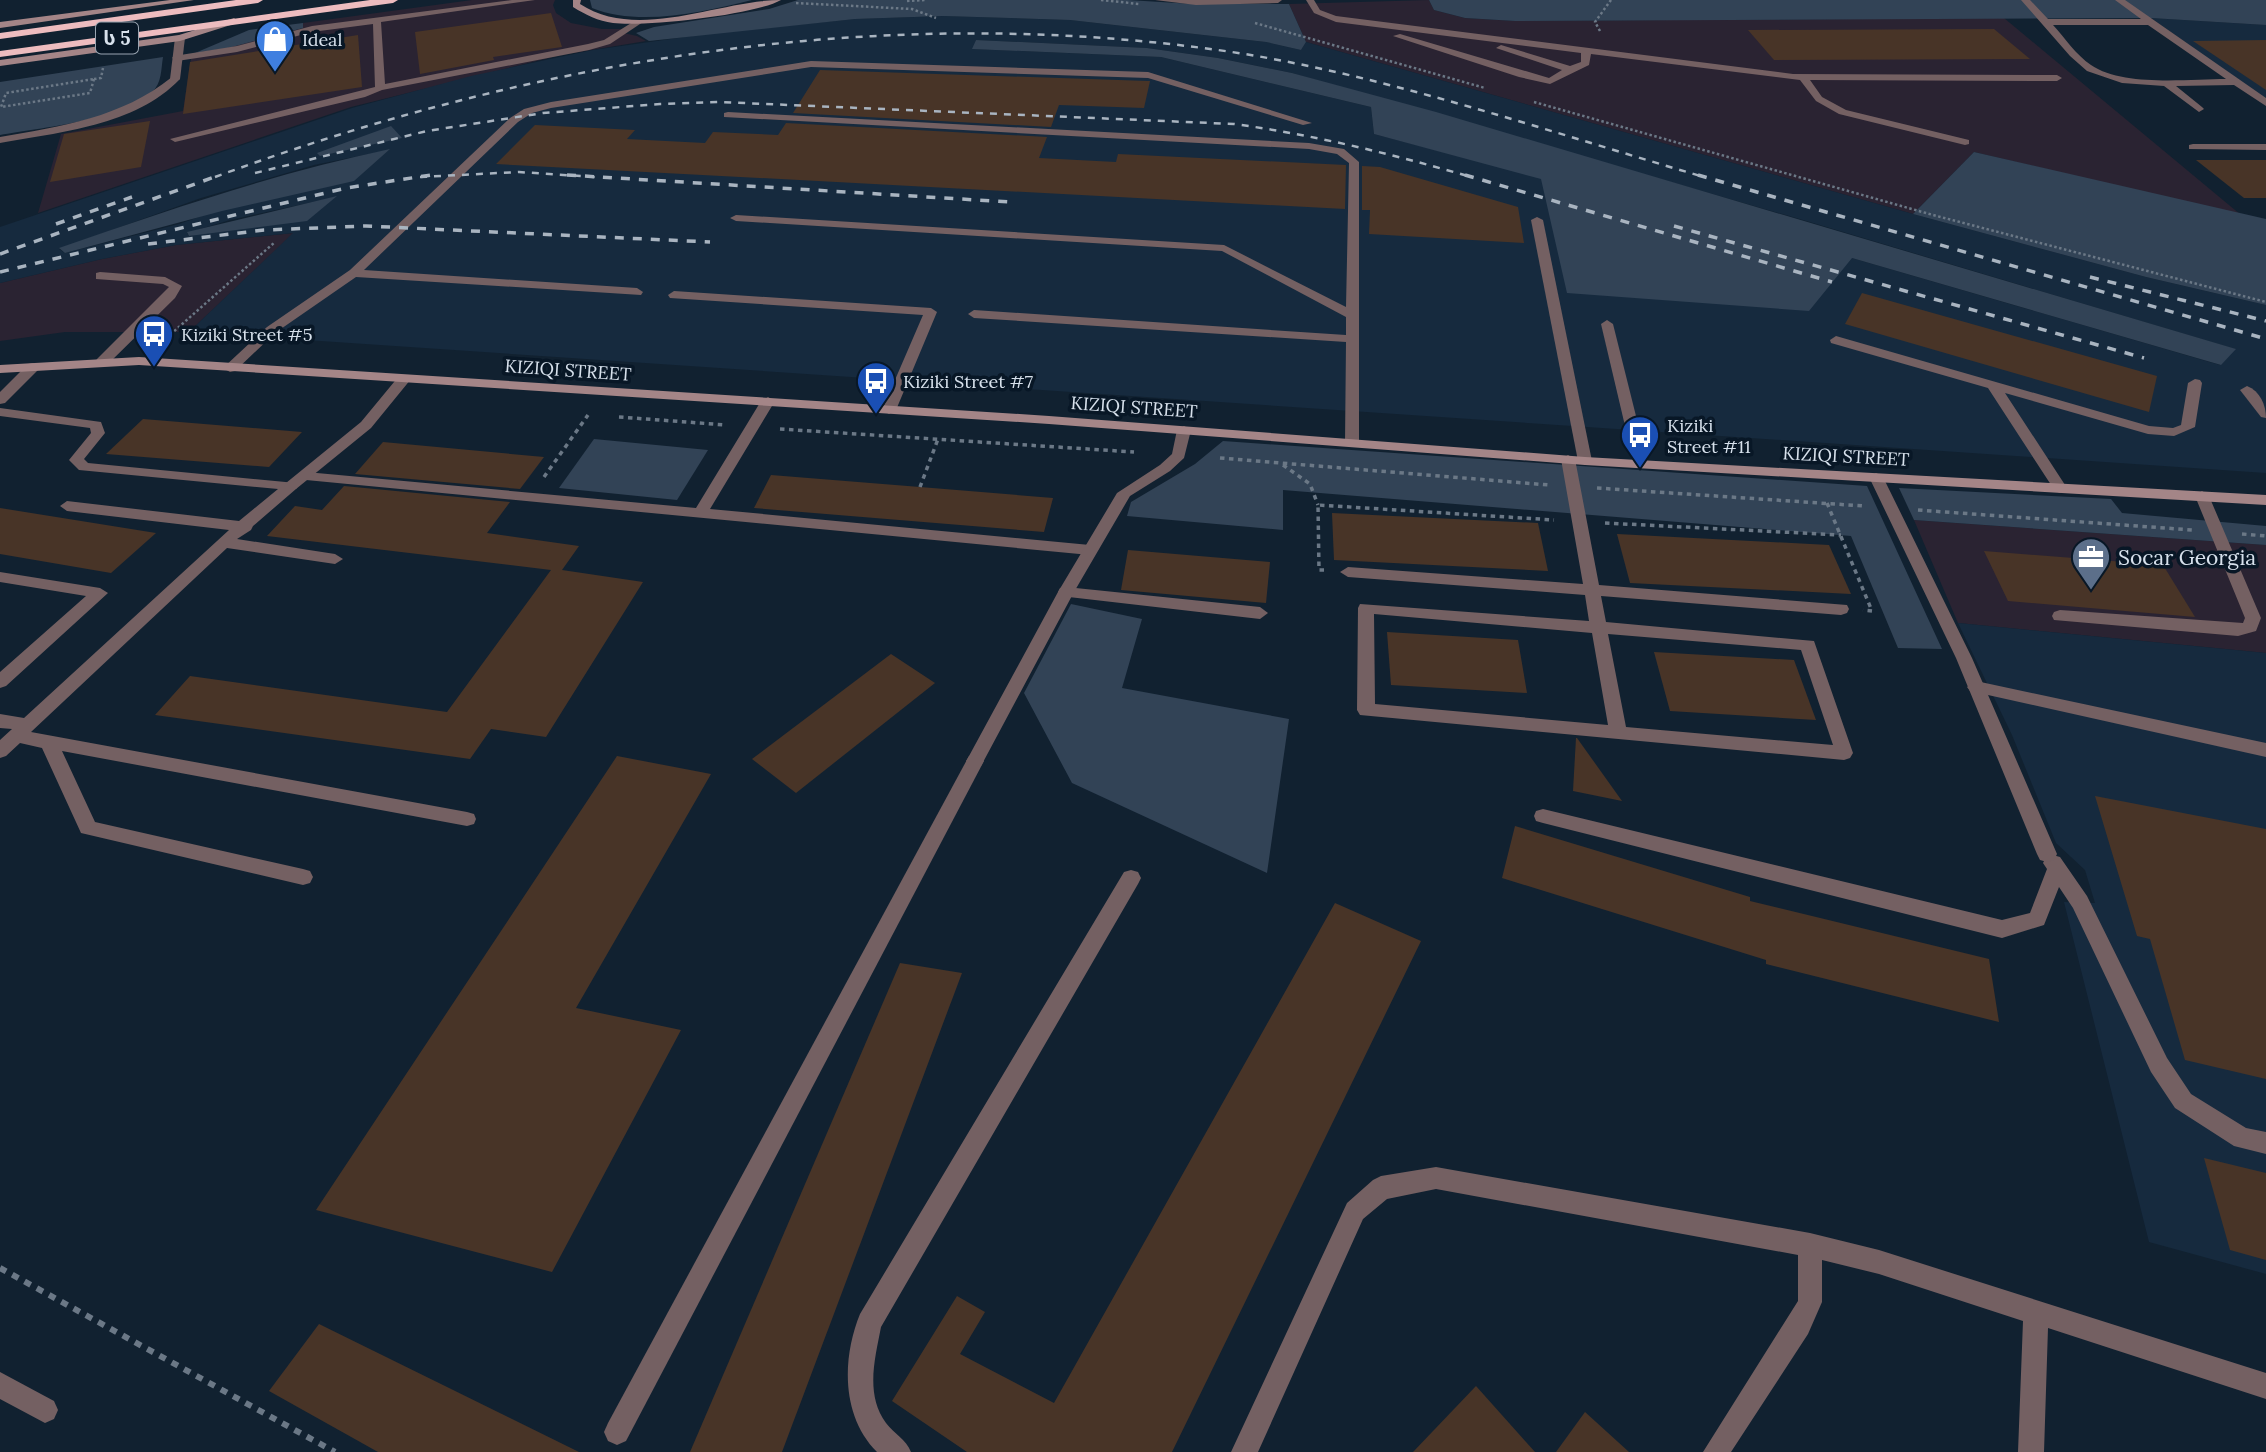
<svg xmlns="http://www.w3.org/2000/svg" width="2266" height="1452" viewBox="0 0 2266 1452" font-family="Lora,'Noto Sans Georgian',serif">
<style>
.commercial{fill:#2a2332}
.built{fill:#162a3e;fill-rule:evenodd}
.green{fill:#324356}
.building{fill:#483427}
.lines{fill:none;stroke-linecap:round;stroke-linejoin:round}
.path-far2{stroke:#6b7886;stroke-width:2.5;stroke-dasharray:2.5 2.5;stroke-linecap:butt}
.path-far1{stroke:#6b7886;stroke-width:3.5;stroke-dasharray:4.5 4.5;stroke-linecap:butt}
.path{stroke:#6b7886;stroke-width:6;stroke-dasharray:7 7;stroke-linecap:butt}
.lane{fill:#746062;fill-rule:evenodd}
.street{fill:#746062;fill-rule:evenodd}
.secondary{fill:#a48587;fill-rule:evenodd}
.highway{fill:#edbcbf;fill-rule:evenodd}
.rail-far1{stroke:#a9b4c0;stroke-width:2.5;stroke-dasharray:7 7;stroke-linecap:butt}
.rail{stroke:#a9b4c0;stroke-width:3.5;stroke-dasharray:9 9;stroke-linecap:butt}
.labels{text-anchor:middle;dominant-baseline:central;stroke-width:7;stroke-linejoin:round;paint-order:stroke}
.far-poi-label{font-size:18px;fill:#d7e1ec;stroke:#081726;text-anchor:start}
.far-street-label{font-size:18px;fill:#d7e1ec;stroke:#081726}
.shield{fill:#081726;stroke:#99a4b1;stroke-width:2}
.shield-label{font-size:19px;font-weight:bold;fill:#d7e1ec}
.poi-label{font-size:21px;fill:#d7e1ec;stroke:#081726;text-anchor:start}
</style>
<rect width="100%" height="100%" fill="#112130"/>
<g class="commercial">
<polygon points="472,0 555,0 553,5 556,13 571,23 602,29 623,29 619,32 637,36 646,41 561,55 351,107 38,213 61,134 183,111 191,59 195,53 303,28 303,23"/>
<polygon points="1429,0 1434,10 1465,18 1515,21 2004,18 2241,215 1974,152 1913,214 1306,42 1289,4"/>
<polygon points="294,233 189,332 65,332 0,341 0,283 102,259 176,245"/>
<polygon points="1914,520 2266,545 2266,653 1958,623"/>
</g>
<g class="built">
<path d="M 943,16 L 1070,20 L 1266,42 L 1301,50 L 1306,42 L 1913,214 L 2146,277 L 2266,305 L 2266,473 L 189,332 L 293,233 L 176,245 L 102,259 L 0,283 L 0,227 L 352,108 L 471,76 L 593,50 L 706,34 L 855,19 ZM 976,40 L 1147,48 L 1218,58 L 1292,73 L 1803,220 L 2235,349 L 2220,365 L 1852,258 L 1374,134 L 1371,107 L 1161,57 L 973,49 ZM 389,150 L 179,224 L 65,253 L 59,249 L 201,198 L 314,165 ZM 336,197 L 227,229 L 189,236 L 187,233 L 230,220 Z"/>
<polygon points="2151,18 2266,25 2266,99"/>
<polygon points="1958,623 2266,653 2266,1274 2149,1242 2064,902 2095,903 2085,870 2056,843 2012,735"/>
</g>
<g class="green">
<path d="M 590,0 L 752,0 C 704,12 639,27 592,8 Z"/>
<polygon points="798,0 1128,0 1193,4 1289,4 1306,42 1301,50 1266,42 1070,20 943,16 855,19 649,41 636,33 654,27 769,9"/>
<polygon points="1429,0 2266,0 2266,25 2151,18 1515,21 1465,18 1434,10"/>
<polygon points="303,23 303,28 228,48 195,53 249,30"/>
<polygon points="976,40 1147,48 1218,58 1292,73 1436,112 2236,349 2221,365 1852,258 1809,311 1567,293 1541,179 1374,134 1371,107 1161,57 972,49"/>
<path d="M 163,57 C 161,69 162,83 152,92 C 123,120 39,128 0,135 L 0,82 Z"/>
<polygon points="391,126 402,138 320,156 317,153"/>
<path d="M 390,149 L 354,181 L 222,211 L 65,253 L 59,248 C 168,210 276,173 390,149 Z"/>
<polygon points="1974,152 2266,219 2266,305 2146,277 1913,214"/>
<polygon points="337,196 307,221 189,236 187,232"/>
<polygon points="594,439 708,450 677,500 559,488"/>
<polygon points="1223,441 1867,486 1942,649 1898,648 1851,536 1283,490 1283,530 1127,516 1131,502 1195,464"/>
<polygon points="1899,488 2111,499 2122,513 2266,526 2266,545 1914,520"/>
<polygon points="1071,604 1142,619 1122,688 1289,719 1267,873 1072,783 1024,693"/>
</g>
<g class="building">
<polygon points="551,13 562,47 493,57 494,60 420,74 415,32"/>
<polygon points="1994,29 2030,59 1774,60 1748,30"/>
<polygon points="358,35 362,87 183,114 190,62"/>
<polygon points="2266,40 2266,90 2193,41"/>
<polygon points="820,70 1148,81 1150,81 1144,108 1059,105 1051,127 793,113"/>
<polygon points="150,121 141,167 50,182 64,134"/>
<polygon points="786,123 1047,137 1039,158 1116,162 1118,154 1346,165 1345,209 496,164 535,125 635,130 627,139 705,143 713,132 778,135"/>
<polygon points="2196,160 2266,160 2266,198 2244,198"/>
<polygon points="1362,166 1380,167 1518,207 1524,243 1369,234 1370,210 1362,210"/>
<polygon points="1862,293 2157,376 2149,412 1845,324"/>
<polygon points="143,419 302,432 269,467 106,454"/>
<polygon points="383,442 544,457 520,489 355,474"/>
<polygon points="771,475 920,487 1053,498 1044,532 754,508"/>
<polygon points="344,486 510,502 487,533 579,546 562,570 643,582 546,737 491,729 470,759 155,715 190,676 447,712 551,570 267,536 295,506 322,510"/>
<polygon points="0,508 156,533 111,573 0,554"/>
<polygon points="1332,513 1538,523 1548,571 1334,560"/>
<polygon points="1617,534 1829,545 1851,594 1630,583"/>
<polygon points="1128,550 1270,562 1266,603 1121,590"/>
<polygon points="1984,551 2163,565 2195,617 2008,601"/>
<polygon points="1387,632 1518,640 1527,693 1391,685"/>
<polygon points="1654,652 1794,660 1816,720 1670,711"/>
<polygon points="891,654 935,683 796,793 752,759"/>
<polygon points="1576,738 1577,738 1622,801 1573,791"/>
<polygon points="617,756 711,774 576,1008 681,1030 552,1272 316,1210"/>
<polygon points="2095,796 2266,829 2266,1079 2185,1060 2150,939 2137,936"/>
<polygon points="1515,826 1750,897 1750,901 1989,959 1999,1022 1766,964 1766,960 1502,878"/>
<polygon points="1335,903 1421,941 1172,1452 967,1452 892,1401 957,1296 985,1312 960,1354 1054,1403"/>
<polygon points="900,963 962,973 782,1452 690,1452"/>
<polygon points="2204,1158 2266,1173 2266,1260 2230,1250"/>
<polygon points="319,1324 579,1452 378,1452 269,1391"/>
<polygon points="1476,1386 1535,1452 1413,1452"/>
<polygon points="1585,1412 1629,1452 1556,1452"/>
</g>
<g class="lines">
<g class="path-far2">
<polyline points="1101,0 1139,4"/>
<polyline points="907,1 926,0"/>
<polyline points="796,3 912,9 936,18"/>
<polyline points="1255,23 1485,88"/>
<polyline points="1600,31 1595,22 1611,0"/>
<polygon points="94,79 90,93 1,107 6,93"/>
<polyline points="94,79 101,78 103,68"/>
<polyline points="1534,102 1933,215 2266,302"/>
<polyline points="163,341 275,242"/>
</g>
<g class="path-far1">
<polyline points="619,417 726,425"/>
<polyline points="780,429 1134,452"/>
<polyline points="1220,458 1549,485"/>
<polyline points="1283,465 1310,484 1318,505"/>
<polyline points="544,477 588,415"/>
<polyline points="920,487 938,439"/>
<polyline points="1597,488 1864,506"/>
<polyline points="1827,503 1872,611 1863,610"/>
<polyline points="1918,510 2192,530"/>
<polyline points="1605,523 1841,535"/>
<polyline points="2242,534 2266,536"/>
<polyline points="1324,570 1319,570 1318,505 1554,520"/>
</g>
<polyline class="path" points="0,1268 335,1452"/>
<g class="lane">
<polygon points="512,0 535,0 381,22 385,84 588,44 604,40 636,20 643,22 610,44 589,50 382,90 365,97 175,142 170,139 375,87 373,24 312,32 237,52 177,61 172,58 174,56 237,46 312,26"/>
<polygon points="1306,0 1314,0 1320,10 1336,16 1793,74 2057,75 2062,78 2057,81 1810,80 1822,97 1846,110 1969,140 1969,144 1965,145 1839,114 1816,101 1800,80 1591,54 1589,65 1550,84 1519,77 1393,36 1400,34 1549,78 1562,70 1496,48 1501,45 1570,66 1581,62 1581,53 1336,22 1314,13"/>
<path d="M 2021,0 L 2030,0 L 2048,19 L 2141,19 L 2115,0 L 2125,0 L 2266,98 L 2266,106 L 2234,85 L 2176,86 L 2202,107 L 2204,109 L 2199,112 L 2164,86 L 2122,83 L 2087,71 L 2070,56 ZM 2053,25 L 2148,25 L 2226,79 C 2188,79 2123,87 2091,65 C 2076,55 2065,38 2053,25 Z"/>
<polygon points="811,61 1148,72 1312,123 1303,125 1148,78 811,67 551,108 532,113 518,122 364,270 637,288 643,292 641,295 356,277 275,333 235,371 230,372 223,368 267,327 350,270 510,118 524,109 551,102"/>
<path d="M 172,77 L 180,79 C 135,126 60,132 0,143 L 0,137 C 62,126 121,118 172,77 Z"/>
<polygon points="728,112 1309,143 1344,149 1359,162 1359,443 1352,447 1345,443 1346,342 974,318 968,314 974,310 1346,335 1346,317 1222,251 736,221 730,218 736,215 1224,245 1346,307 1349,163 1337,154 1309,149 724,117 724,113"/>
<polygon points="2193,144 2266,144 2266,150 2189,149 2189,145"/>
<polygon points="1537,217 1543,220 1592,461 1585,465 1578,461 1531,220"/>
<polygon points="100,272 165,277 182,286 175,298 107,365 102,366 95,362 97,359 169,287 163,284 96,279 96,273"/>
<polygon points="674,291 931,308 937,312 896,410 889,414 882,410 923,315 670,298 668,295"/>
<polygon points="1607,320 1613,324 1648,464 1641,468 1634,464 1601,324"/>
<polygon points="1836,336 2149,426 2173,428 2181,425 2188,383 2195,379 2200,380 2202,383 2195,427 2174,436 2148,434 2005,393 2067,488 2060,493 2055,491 1988,388 1831,343 1830,340"/>
<polygon points="33,363 40,367 38,370 5,403 0,404 0,392 28,364"/>
<path d="M 2247,386 C 2260,391 2266,405 2266,418 L 2261,417 L 2240,390 Z"/>
<polygon points="768,397 775,401 710,509 1090,545 1098,550 1090,555 306,480 299,476 306,472 696,508 761,401"/>
<polygon points="0,408 101,422 105,433 84,459 88,463 296,483 298,486 296,489 253,526 251,530 237,539 335,554 343,559 335,564 227,548 31,732 467,812 474,814 476,819 474,824 467,826 62,751 95,822 303,869 310,871 313,877 310,883 303,885 81,833 42,748 20,743 6,756 0,758 0,740 12,729 0,728 0,714 24,718 229,530 67,511 60,506 67,501 239,521 278,489 79,470 69,460 91,433 90,428 0,416"/>
<path d="M 1568,455 L 1575,459 L 1599,585 L 1847,605 L 1849,609 L 1847,613 L 1841,615 L 1601,596 L 1606,622 L 1814,641 L 1853,753 L 1850,758 L 1844,760 L 1360,715 L 1357,710 L 1358,608 L 1360,604 L 1589,621 L 1585,595 L 1348,577 L 1340,572 L 1348,567 L 1583,584 L 1561,459 ZM 1374,614 L 1592,633 L 1608,725 L 1375,704 ZM 1608,634 L 1801,650 L 1833,745 L 1626,727 Z"/>
<polygon points="2202,491 2209,496 2261,618 2256,631 2238,636 2054,620 2052,616 2054,612 2060,610 2243,623 2245,618 2195,496"/>
<polygon points="0,572 100,588 108,593 6,686 0,688 0,672 86,596 0,582"/>
<polygon points="1066,587 1260,607 1268,613 1260,619 1060,596 1058,592 1060,588"/>
<polygon points="1976,681 2266,743 2266,757 1970,691 1967,687"/>
<polygon points="975,754 981,756 984,761 626,1441 617,1445 608,1441 604,1432 608,1423 969,756"/>
<polygon points="1543,809 2002,920 2030,913 2047,869 2043,863 2046,857 2053,855 2060,857 2087,896 2167,1058 2191,1094 2246,1128 2266,1132 2266,1154 2234,1146 2175,1108 2151,1072 2073,908 2059,887 2044,925 2002,938 1543,823 1536,821 1534,816 1536,811"/>
<path d="M 1131,870 L 1138,872 L 1141,878 L 1138,884 L 881,1327 C 875,1359 865,1394 886,1423 C 894,1434 906,1439 911,1452 L 877,1452 C 841,1416 842,1358 860,1314 L 1124,872 Z"/>
<polygon points="1436,1167 1810,1233 1879,1250 2266,1373 2266,1399 2048,1328 2044,1452 2018,1452 2023,1321 1879,1274 1822,1260 1822,1302 1808,1334 1731,1452 1703,1452 1798,1301 1798,1255 1436,1189 1387,1199 1363,1219 1258,1452 1231,1452 1347,1203 1373,1180 1381,1176"/>
<polygon points="0,1372 54,1401 58,1410 54,1419 45,1423 0,1399"/>
</g>
<g class="street">
<polygon points="1155,0 1282,0 1278,3 1196,5"/>
<polygon points="180,35 185,38 180,79 175,82 170,79 175,38"/>
<polygon points="404,375 411,379 371,428 296,489 286,489 284,486 286,483 361,422 399,376"/>
<polygon points="1184,426 1191,430 1184,458 1170,471 1130,496 1074,592 981,766 969,766 966,761 969,756 1058,592 1117,493 1160,465 1172,454 1177,430"/>
<polygon points="1876,473 1883,477 1972,658 2057,854 2054,860 2047,862 2040,860 2037,854 1956,658 1869,477"/>
</g>
<g class="secondary">
<polygon points="170,0 194,0 0,28 0,22"/>
<path d="M 573,0 L 581,0 L 580,4 C 638,42 719,0 781,0 C 755,15 645,27 613,23 C 598,21 586,15 573,7 Z"/>
<polygon points="234,18 238,21 237,23 180,41 0,66 0,60 179,35"/>
<polygon points="139,357 1049,416 1585,457 2266,495 2266,505 1585,465 1049,424 139,365 0,373 0,365"/>
</g>
<g class="highway">
<polygon points="236,0 263,0 258,3 0,39 0,33"/>
<polygon points="370,0 398,0 393,3 0,57 0,51"/>
</g>
<g class="rail-far1">
<path d="M 255,173 L 427,131 L 543,113 L 660,104 L 719,102 L 1234,124 C 1315,135 1392,154 1471,177"/>
<path d="M 215,177 C 543,56 897,0 1245,54 C 1401,80 1553,133 1704,177"/>
<polyline points="420,177 519,172 595,177"/>
</g>
<g class="rail">
<polyline points="567,175 1010,202"/>
<polyline points="1465,175 1832,282"/>
<polyline points="1698,175 2266,339"/>
<polyline points="56,224 132,197"/>
<polyline points="1674,226 2144,358"/>
<polyline points="148,244 264,230 366,226 710,242"/>
<polyline points="0,254 220,175"/>
<polyline points="0,272 346,188 431,175"/>
<polyline points="2090,277 2266,321"/>
</g>
</g>
<defs>
<g id="shop-pin" transform="scale(2.0125)"><path d="M0 17L-7.5 6A9.5 9.5 0 1 1 7.5 6Z" fill="#3f7fe0" stroke="#081726"/><path d="M-5-2.5h2.3a2.7 3.5 0 0 1 5.4 0H5L5.5 6h-11ZM-1.5-2.5h3a1.5 2.3 0 0 0-3 0Z" fill="#fff"/></g>
<g id="bus-pin" transform="scale(2.0125)"><path d="M0 17L-7.5 6A9.5 9.5 0 1 1 7.5 6Z" fill="#1a4fb4" stroke="#081726"/><path d="M-5-6H5V4H4V6H2V4H-2V6H-4V4H-5ZM-3.5-4V0h7V-4ZM-3.5 1.2v1.5H-2V1.2ZM2 1.2v1.5H3.5V1.2Z" fill="#fff"/></g>
<g id="office-pin" transform="scale(2.0125)"><path d="M0 17L-7.5 6A9.5 9.5 0 1 1 7.5 6Z" fill="#5c6f8a" stroke="#081726"/><path d="M-6-3h4V-5.5h4V-3h4V5H-6ZM-1-4.5V-3h2v-1.5ZM-6 0V1H6V0Z" fill="#fff"/></g>
</defs>
<g fill-rule="evenodd">
<use href="#shop-pin" x="275" y="39"/>
<use href="#bus-pin" x="154" y="334"/>
<use href="#bus-pin" x="876" y="381"/>
<use href="#bus-pin" x="1640" y="435"/>
<use href="#office-pin" x="2091" y="557"/>
</g>
<g class="labels">
<g class="far-poi-label">
<text x="302" y="39">Ideal</text>
<text x="181" y="334">Kiziki Street #5</text>
<text x="903" y="381">Kiziki Street #7</text>
<text x="1667" y="425">Kiziki<tspan x="1667" dy="21">Street #11</tspan></text>
</g>
<g class="far-street-label">
<text transform="translate(568 370) rotate(4)">KIZIQI STREET</text>
<text transform="translate(1134 407) rotate(4)">KIZIQI STREET</text>
<text transform="translate(1846 456) rotate(3)">KIZIQI STREET</text>
</g>
<rect class="shield" x="96" y="22.5" width="42" height="31" rx="5"/>
<g class="shield-label">
<text x="117" y="38">ს 5</text>
</g>
<g class="poi-label">
<text x="2118" y="557">Socar Georgia</text>
</g>
</g>
</svg>
